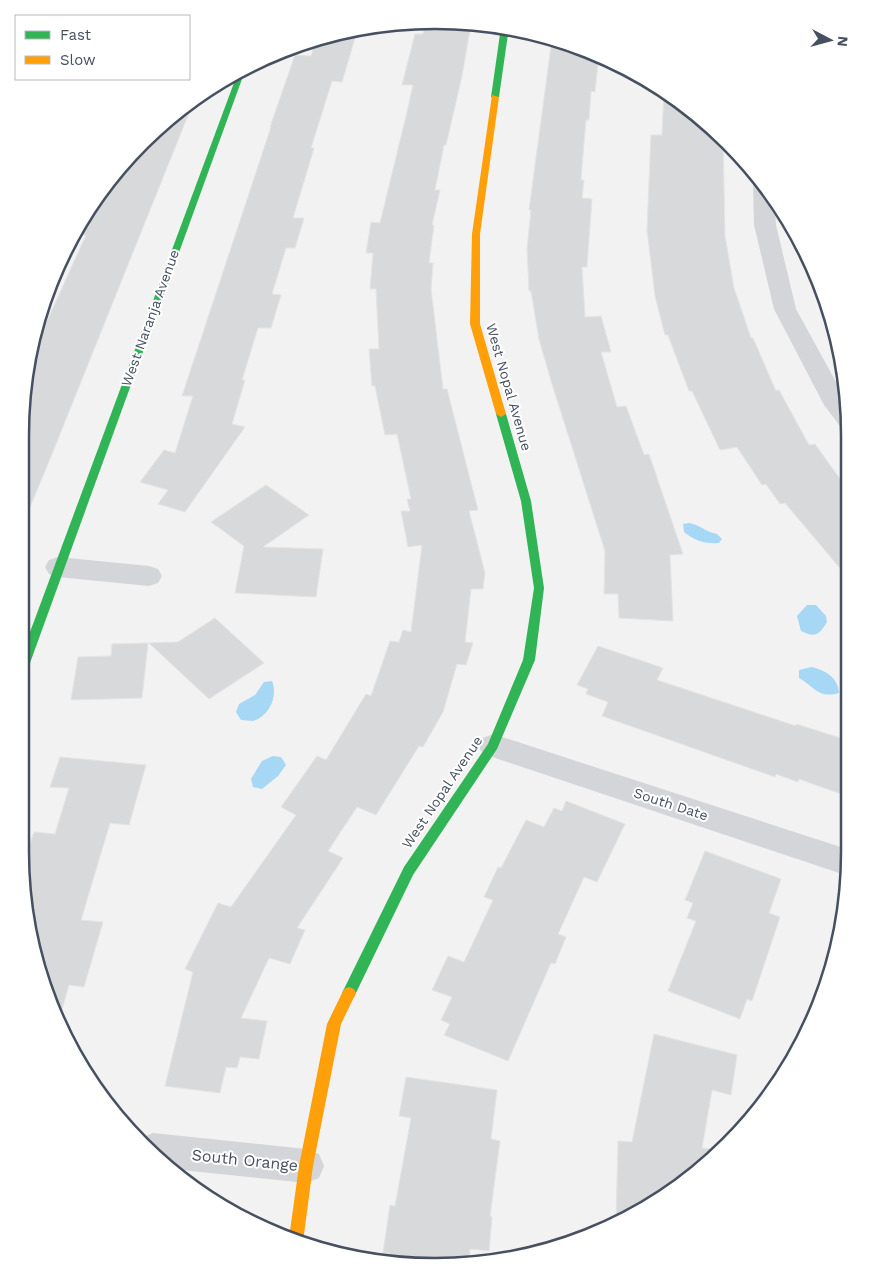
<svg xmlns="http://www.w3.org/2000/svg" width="870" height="1287" viewBox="0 0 870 1287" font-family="'Work Sans',sans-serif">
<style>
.water{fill:#a6d7f5}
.building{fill:#d8d9db;stroke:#e4e4e5}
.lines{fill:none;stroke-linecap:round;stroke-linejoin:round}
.street{fill:#d3d5d8;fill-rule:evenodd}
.fast{fill:#30b455;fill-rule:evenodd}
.slow{fill:#ff9f0a;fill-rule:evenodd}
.labels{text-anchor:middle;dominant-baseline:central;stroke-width:4;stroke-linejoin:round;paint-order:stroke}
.street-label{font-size:14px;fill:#475061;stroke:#fff}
.near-street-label{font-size:16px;fill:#475061;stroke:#fff}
.rim{fill:none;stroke:#475061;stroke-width:2.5}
</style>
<rect width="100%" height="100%" fill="#f3f2f2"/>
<g class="water">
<path d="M 689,523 C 700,525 706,532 717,534 L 722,539 L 719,543 C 705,544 695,541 684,532 L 683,524 Z"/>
<path d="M 807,605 L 816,605 L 826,616 L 827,622 C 819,635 815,638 801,631 L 797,616 Z"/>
<path d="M 811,667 C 825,670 838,677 839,693 C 818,699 815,687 799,678 L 799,670 Z"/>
<path d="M 272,681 C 278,696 270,716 253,721 C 250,721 244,720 241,720 L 236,712 L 239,704 L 255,695 L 264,682 Z"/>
<polygon points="273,756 281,757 286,765 278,776 262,789 253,787 251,779 262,761"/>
</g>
<g class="building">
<polygon points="435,20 471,24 462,76 446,145 444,145 435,190 440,190 432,225 434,225 429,263 433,263 431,289 443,389 447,389 478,510 469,511 485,573 483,589 471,589 465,642 473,643 466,665 457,664 443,712 423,747 419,746 376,815 357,807 328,851 343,858 297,928 305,930 290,964 269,958 241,1018 267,1021 259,1059 240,1057 237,1068 226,1067 220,1093 165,1086 193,972 185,969 218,903 231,907 296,815 281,807 317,756 326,760 366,694 371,696 390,641 399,642 403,630 411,632 422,545 408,547 401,511 410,511 407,499 411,499 397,434 385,435 375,386 372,386 369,349 379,349 376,289 370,289 373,253 366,253 371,222 380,223 407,112 413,85 402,85 415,34 423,34 426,21"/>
<polygon points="358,28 342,82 332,81 311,148 314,148 293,218 304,218 295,248 286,248 272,294 281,295 271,328 258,328 242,380 245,380 232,424 245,427 185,512 158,504 168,490 140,482 164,450 175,453 193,396 182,396 271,127 270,127 295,55 311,56 316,39"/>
<polygon points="552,39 599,54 595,92 591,91 589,120 586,120 582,166 581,180 584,180 582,198 592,199 587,267 582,267 585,317 601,316 611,352 601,352 617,407 626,406 644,455 649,454 683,554 670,555 673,621 619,618 618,594 604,594 605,551 552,384 539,339 531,291 529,291 527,249 531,210 529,210"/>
<polygon points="664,89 723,137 725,236 734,288 751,338 753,338 776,391 779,390 809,445 815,444 850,493 850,580 785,503 780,504 766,484 762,485 737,447 720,450 692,391 689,391 668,335 665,335 655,296 647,230 651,135 662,135"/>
<polygon points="195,98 48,464 20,531 20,435 28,354 39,320 47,321 86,235 75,234 141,142"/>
<polygon points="266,485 309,515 263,547 323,549 316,597 235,593 244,546 211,522"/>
<polygon points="215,618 264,663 209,699 149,643 178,642"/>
<polygon points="148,643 142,698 71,700 78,657 111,656 112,644"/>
<polygon points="598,646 663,668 657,680 796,726 796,724 850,741 850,797 799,779 798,782 776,774 775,777 602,716 608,702 586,694 588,689 577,685"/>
<polygon points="60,757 146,765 129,825 110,823 81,920 103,922 84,987 69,985 59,1020 42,985 22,867 34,832 55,834 69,788 50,787"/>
<polygon points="566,801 625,824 597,882 584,877 558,934 566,937 555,964 551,963 508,1061 444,1035 450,1024 441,1020 452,997 432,990 448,956 464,962 493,900 484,897 498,867 501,868 526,820 544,827 554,808 562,811"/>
<polygon points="705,851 781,879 769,913 780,917 752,1001 747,999 740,1019 668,991 696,921 687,918 693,903 685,900"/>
<polygon points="654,1034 737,1055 731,1095 712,1090 702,1148 722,1150 642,1212 616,1221 618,1141 632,1142"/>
<polygon points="406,1077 497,1090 491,1139 500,1141 490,1216 492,1217 489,1251 470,1249 469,1262 408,1266 389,1262 390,1253 383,1253 390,1205 395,1206 411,1118 399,1116"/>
</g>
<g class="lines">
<g class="street">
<polygon points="759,179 774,197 776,225 796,309 847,402 849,428 840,426 824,405 774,309 754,225 753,184"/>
<polygon points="58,557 149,566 158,569 162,576 158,583 149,586 58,577 49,574 45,567 49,560"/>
<polygon points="493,734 850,850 848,876 483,754 478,746 483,738"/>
<polygon points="153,1133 306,1149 319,1154 324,1166 319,1178 306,1183 171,1169 141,1138"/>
</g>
<g class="fast">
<polygon points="501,27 509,27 499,97 495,99 491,97"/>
<polygon points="246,68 26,674 24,677 20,678 20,659 238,72"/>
<polygon points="501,411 506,414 531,501 544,588 535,660 497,749 413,875 354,997 349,999 344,997 342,993 404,867 488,744 523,660 534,588 521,501 496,414"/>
</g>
<g class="slow">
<polygon points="492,95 499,97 480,234 480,324 506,414 501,417 496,414 470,324 472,234"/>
<polygon points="349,987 354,989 356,993 341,1024 313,1166 303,1242 289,1238 299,1166 327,1024 344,989"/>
</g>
</g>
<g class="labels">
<g class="street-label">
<text transform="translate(150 318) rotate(-70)">West Naranja Avenue</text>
<text transform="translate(509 387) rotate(74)">West Nopal Avenue</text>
<text transform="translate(442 792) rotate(-56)">West Nopal Avenue</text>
<text transform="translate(671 804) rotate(18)">South Date</text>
</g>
<g class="near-street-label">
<text transform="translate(245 1160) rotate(6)">South Orange</text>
</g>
</g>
<path d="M0 0H870V1287H0ZM435 29H435A406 406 0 0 1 841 435V852A406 406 0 0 1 435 1258H435A406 406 0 0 1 29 852V435A406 406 0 0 1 435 29Z" fill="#fff" fill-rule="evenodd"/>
<path class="rim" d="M435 29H435A406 406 0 0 1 841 435V852A406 406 0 0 1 435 1258H435A406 406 0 0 1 29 852V435A406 406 0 0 1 435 29Z"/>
<rect x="15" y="15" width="175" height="65" fill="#ffffff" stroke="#b5b9c0"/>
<rect x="25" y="31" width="25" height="8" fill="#30b455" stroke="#b5b9c0"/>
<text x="60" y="40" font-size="15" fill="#475061">Fast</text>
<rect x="25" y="56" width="25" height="8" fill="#ff9f0a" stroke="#b5b9c0"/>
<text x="60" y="65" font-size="15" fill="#475061">Slow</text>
<g transform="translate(830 40) rotate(96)" stroke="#ffffff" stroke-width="4" paint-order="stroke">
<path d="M0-4L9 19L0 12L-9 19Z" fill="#475061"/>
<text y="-8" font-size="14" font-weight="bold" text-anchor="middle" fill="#475061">N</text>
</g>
</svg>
